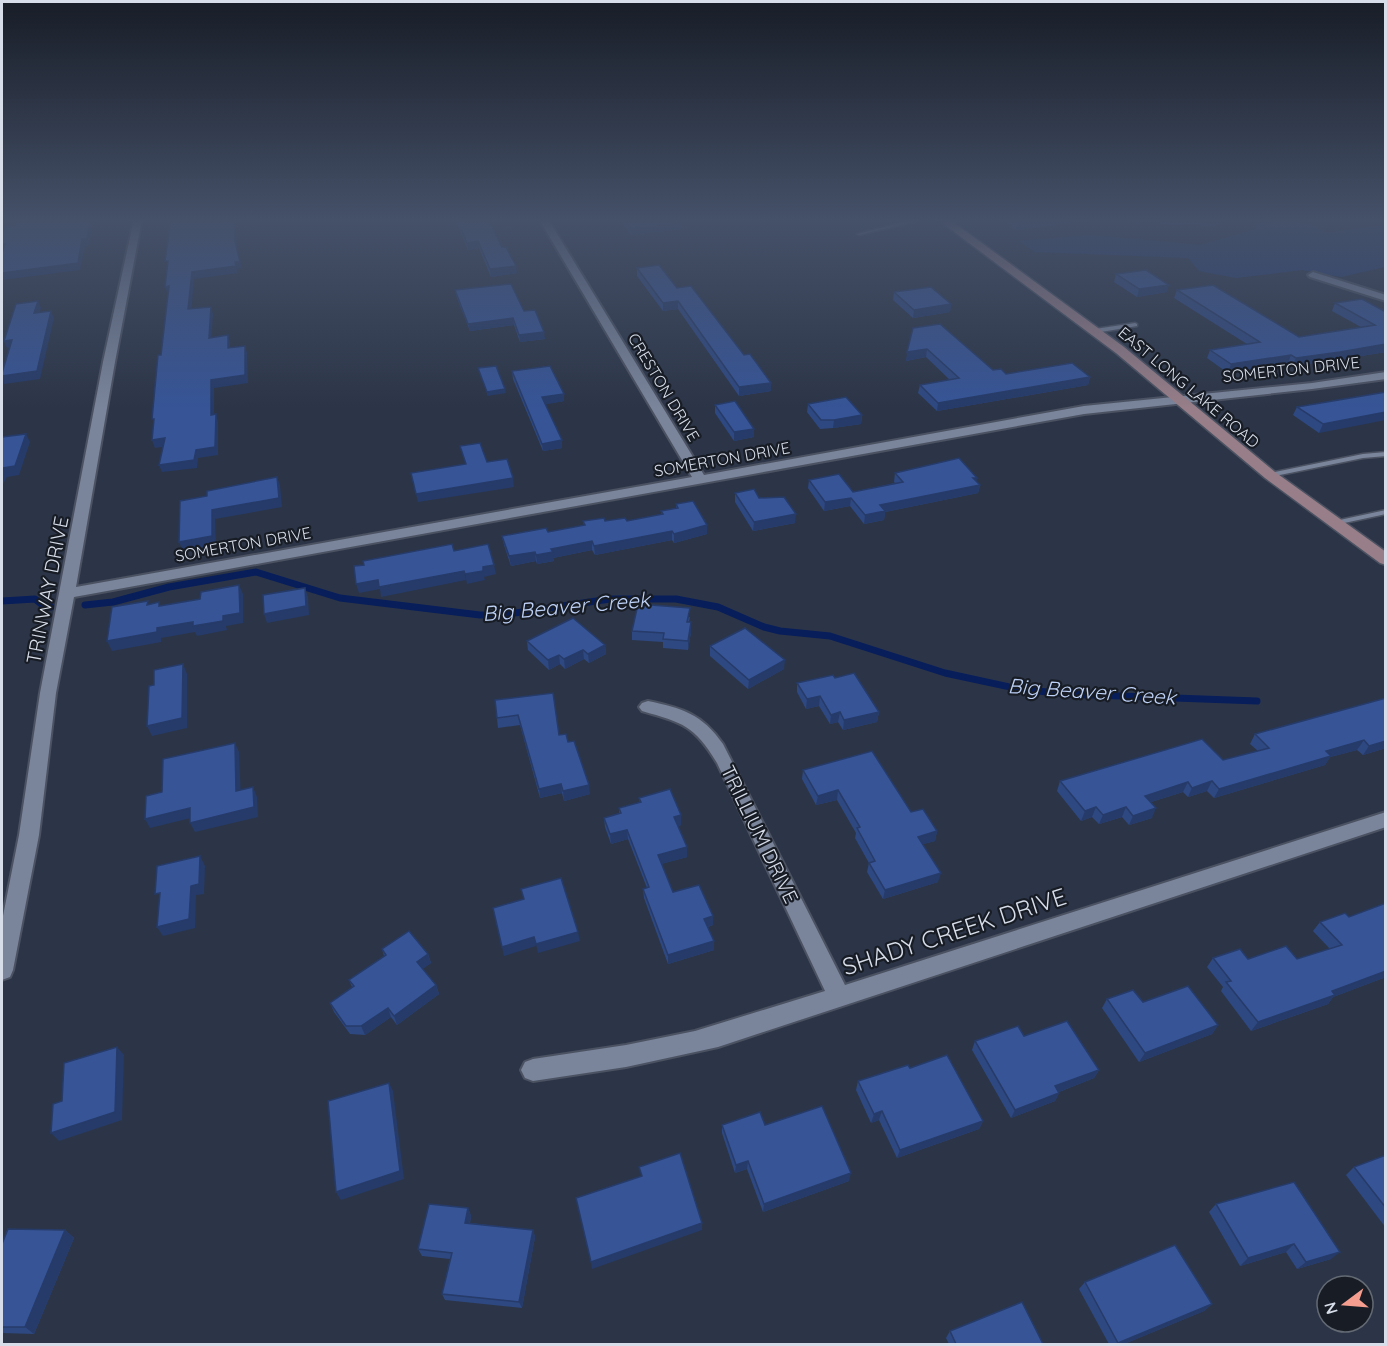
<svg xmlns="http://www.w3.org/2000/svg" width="1387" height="1346" viewBox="0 0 1387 1346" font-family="Quicksand,sans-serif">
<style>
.green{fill:#263e73}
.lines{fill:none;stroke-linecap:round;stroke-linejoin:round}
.stream{stroke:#081e5b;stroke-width:7}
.service-casing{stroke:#4b5262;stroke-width:3}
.minor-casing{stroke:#4b5262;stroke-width:4}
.secondary-casing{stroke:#4b5262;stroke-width:3}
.service{fill:#7a859b;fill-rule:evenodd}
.minor{fill:#7a859b;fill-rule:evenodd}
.secondary{fill:#977e88;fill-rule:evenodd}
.wall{fill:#2e4881}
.shaded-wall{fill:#263b69}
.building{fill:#365496;stroke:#263b69;stroke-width:1.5}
.labels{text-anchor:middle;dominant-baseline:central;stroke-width:4.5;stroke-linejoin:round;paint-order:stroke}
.far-street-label{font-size:16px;fill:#d7dde9;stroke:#181d25}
.street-label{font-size:20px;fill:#d7dde9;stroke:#181d25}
.water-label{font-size:21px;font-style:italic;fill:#bdd0f6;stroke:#181d25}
.near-street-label{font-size:24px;fill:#d7dde9;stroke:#181d25}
</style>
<rect width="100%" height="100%" fill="#2c3547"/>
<polygon class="green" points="1254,219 1299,219 1326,233 1385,225 1385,267 1341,277 1302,270 1236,278 1199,271 1188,258 1035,252 1019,241 1091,235 1201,245 1256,229"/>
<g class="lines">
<g class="stream">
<polyline points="2,601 35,599 45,607 51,607"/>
<polyline points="85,605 113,602 169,587 256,572 340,598 480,615 501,615 610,599 676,599 718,607 764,627 780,631 830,636 945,673 1019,689 1066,694 1257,701"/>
</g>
<g class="service-casing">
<g id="service">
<polygon points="916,219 925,219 859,235 857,234"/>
<polygon points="1135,323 1137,324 1137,326 1095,333 1092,331 1095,329"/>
<polygon points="1386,452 1386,456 1363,458 1270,477 1267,475 1270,473 1363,454"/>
<polygon points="1386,510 1386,514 1335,525 1332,523 1335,521"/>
</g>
</g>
<g class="minor-casing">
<g id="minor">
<polygon points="134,219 142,219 115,362 76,587 692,477 539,219 548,219 704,475 1084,406 1312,383 1386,372 1386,379 1312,389 1084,414 74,597 56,693 39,835 13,970 10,977 2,980 2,921 19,835 40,693 103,362"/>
<polygon points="1313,272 1386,295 1386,301 1310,277 1308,275"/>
<path d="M 648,701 C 682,708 702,714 723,744 L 845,985 L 1386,812 L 1386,827 L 718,1047 L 626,1067 L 533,1081 L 525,1078 L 521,1070 L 525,1062 L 533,1059 L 626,1045 L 695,1031 L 825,991 L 717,763 C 694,725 683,723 642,711 L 639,707 L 642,703 Z"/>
</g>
</g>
<g class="secondary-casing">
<polygon id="secondary" points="937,219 949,219 1124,347 1275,472 1386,552 1386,565 1380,563 1265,478 1116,353"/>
</g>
<use href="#service" class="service"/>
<use href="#minor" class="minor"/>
<use href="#secondary" class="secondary"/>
</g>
<g class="wall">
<polygon points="455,219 488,219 517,273 491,277 479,248 468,250"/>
<polygon points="619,219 679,219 681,229 631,235"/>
<polygon points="1001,219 1101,219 1017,230"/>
<polygon points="1124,219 1227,219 1226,223 1205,227 1198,224 1164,225 1157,222 1130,223"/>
<polygon points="637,268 677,288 744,355 771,391 739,396 678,309 663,311 637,276"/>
<polygon points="1116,274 1167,292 1137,297 1114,282"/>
<polygon points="455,290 524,311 545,339 520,342 514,325 470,331 457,298"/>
<polygon points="1177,290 1299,337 1361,327 1332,311 1335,303 1362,299 1386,352 1336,360 1292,366 1288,363 1228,373 1207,358 1210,350 1247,344 1174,298"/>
<polygon points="894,292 951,304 950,312 913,318 893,300"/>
<polygon points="913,328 993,370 1006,374 1090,377 1088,385 937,411 918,393 920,385 950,380 926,357 906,361"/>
<polygon points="512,371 564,401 545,404 562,448 543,451 513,379"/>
<polygon points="1386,392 1319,433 1293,415 1297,407"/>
<polygon points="808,404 862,415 861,424 833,428 820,429 807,412"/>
<polygon points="715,405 754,437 734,441 715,413"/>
<polygon points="895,473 977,482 980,485 978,493 885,512 884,520 864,524 850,506 824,511 808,488 809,480 853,492 895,483 894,482"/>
<polygon points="735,493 795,523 753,531 735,502"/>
<polygon points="676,504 707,525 707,534 674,543 672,540 595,555 592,550 553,558 554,561 537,564 536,561 511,566 504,545 502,536 548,532 584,526 583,521 627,521 661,514 661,511 676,508"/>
<polygon points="690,617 689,622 691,632 688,650 663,648 663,642 632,640 632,631"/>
<polygon points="527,641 605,645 606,654 589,663 584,659 565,669 560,664 549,670 528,650"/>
<polygon points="710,646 784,669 748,689 710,656"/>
<polygon points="835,678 879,712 877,722 843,730 838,722 830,724 819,706 806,709 797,692 797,683"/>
<polygon points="1386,698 1386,748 1363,755 1357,750 1330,757 1325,765 1214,798 1207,791 1188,797 1183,792 1151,802 1152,818 1129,825 1122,817 1099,824 1092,817 1081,821 1057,791 1060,781 1223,760 1258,751 1250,744 1255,734"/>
<polygon points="495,700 559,735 568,742 590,794 564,801 562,793 540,798 520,725 498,728"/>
<polygon points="803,770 911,812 937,831 935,841 923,844 938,882 883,899 867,872 869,863 855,838 856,833 837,800 816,805 802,779"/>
<polygon points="639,798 681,825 678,826 687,857 661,864 673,892 713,925 708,927 714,941 714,950 668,964 644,898 643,889 647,888 628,839 611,844 605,827 604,818 619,813 619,808 640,803"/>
<polygon points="1386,903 1386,977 1333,997 1328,1004 1251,1031 1221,991 1223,987 1207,967 1213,958 1297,959 1330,949 1313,931 1320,922 1349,917"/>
<polygon points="382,949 428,954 431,963 422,969 436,985 439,994 397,1025 391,1017 365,1035 350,1034 334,1012 330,1003 352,987 349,980 384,956"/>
<polygon points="1107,999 1143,1002 1218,1025 1212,1034 1139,1062 1102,1008"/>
<polygon points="1024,1036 1099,1070 1094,1078 1059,1092 1059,1093 1055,1101 1011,1118 972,1050 975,1041"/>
<polygon points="858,1081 983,1121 979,1129 897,1158 879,1120 871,1123 856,1090"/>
<polygon points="722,1125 765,1125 849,1181 763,1212 747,1169 735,1173 722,1133"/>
<polygon points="1386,1155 1386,1228 1346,1175 1354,1167"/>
<polygon points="1216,1204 1331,1259 1297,1269 1286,1252 1240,1266 1209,1212"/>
<polygon points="468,1208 471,1216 470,1223 533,1230 535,1237 522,1308 445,1300 442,1294 450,1259 422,1256 418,1249"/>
<polygon points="65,1230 74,1238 34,1334 2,1333 2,1244"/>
<polygon points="1085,1282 1212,1304 1204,1311 1124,1344 1109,1344 1079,1289"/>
<polygon points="950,1331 1043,1344 949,1344 946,1338"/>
</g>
<g class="shaded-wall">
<polygon points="90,219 93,219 89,245 85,246 80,270 2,280 2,273 82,239"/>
<polygon points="235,219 236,219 237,247 242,268 237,269 235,262"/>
<polygon points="1047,219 1101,219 1017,230 1018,223"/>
<polygon points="1211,219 1227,219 1226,223 1205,227 1208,220"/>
<polygon points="681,223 681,229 631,235 631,229"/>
<polygon points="478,241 479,248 468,250 467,243"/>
<polygon points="236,266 238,273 194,279 191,316 188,309 192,272"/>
<polygon points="516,266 517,273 491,277 490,269"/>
<polygon points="1169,285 1167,292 1137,297 1139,289"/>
<polygon points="169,286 172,293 168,294 165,287"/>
<polygon points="38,301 41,308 38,320 34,313"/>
<polygon points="678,301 678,309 663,311 663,303"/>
<polygon points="951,304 950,312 913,318 914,310"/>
<polygon points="211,307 213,314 211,345 209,338"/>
<polygon points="51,311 54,318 40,379 4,384 2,376"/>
<polygon points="513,318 514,325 470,331 468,324"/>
<polygon points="544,332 545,339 520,342 519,335"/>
<polygon points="228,335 230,343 230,355 228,348"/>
<polygon points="12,340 15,347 7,348 4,341"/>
<polygon points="1386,344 1386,352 1336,360 1292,366 1296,358"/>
<polygon points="245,346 247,353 248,383 214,388 214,422 211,415 211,380"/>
<polygon points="927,349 926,357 906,361 907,352"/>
<polygon points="1291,355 1288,363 1228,373 1231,364"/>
<polygon points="1090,377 1088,385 937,411 938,403"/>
<polygon points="771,383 771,391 739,396 739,387"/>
<polygon points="505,389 506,393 487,396 487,392"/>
<polygon points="564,394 564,401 543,405 542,397"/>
<polygon points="1386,412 1386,420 1319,433 1323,424"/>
<polygon points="216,414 218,422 218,455 198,458 197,468 162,472 159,465 196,450"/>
<polygon points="862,415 861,424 833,428 834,420"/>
<polygon points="754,429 754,437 734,441 734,432"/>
<polygon points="26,434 30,442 19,475 7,477 2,486 2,470"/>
<polygon points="165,438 168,446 155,448 152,440"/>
<polygon points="562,440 562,448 543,451 542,444"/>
<polygon points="277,477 280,485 282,507 215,519 216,545 183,551 179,542 212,510"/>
<polygon points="513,478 514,487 418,502 416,494"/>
<polygon points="977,478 976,485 980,485 978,493 885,512 884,520 864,524 865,515 880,505"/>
<polygon points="851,498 850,506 824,511 825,502"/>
<polygon points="796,514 795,523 753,531 754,522"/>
<polygon points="707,525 707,534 674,543 674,534"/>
<polygon points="672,531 672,540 595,555 594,546"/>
<polygon points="592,541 592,550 553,558 554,561 537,564 536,555 551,549"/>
<polygon points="535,552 536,561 511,566 509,556"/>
<polygon points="494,565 496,574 484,577 485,580 467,584 465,574 483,567"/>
<polygon points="464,571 466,580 381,597 380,589 359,593 356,584 378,580"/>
<polygon points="239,585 243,594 243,623 226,626 227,630 197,636 195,632 161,638 161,642 112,651 107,641 157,628 223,616"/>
<polygon points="305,588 308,597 309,615 267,623 264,614"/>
<polygon points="691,622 691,632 688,650 688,641"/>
<polygon points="605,645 606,654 589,663 588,654"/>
<polygon points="583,650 584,659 565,669 564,659"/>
<polygon points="559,655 560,664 549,670 548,660"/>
<polygon points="785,660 784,669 748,689 749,680"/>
<polygon points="183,664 187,674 187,728 152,736 147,726"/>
<polygon points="820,696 819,706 806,709 807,699"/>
<polygon points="840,712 838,722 830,724 831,715"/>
<polygon points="879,712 877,722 843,730 844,720"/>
<polygon points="1364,740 1357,750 1330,757 1325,765 1214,798 1219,789 1326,751"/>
<polygon points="1386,741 1386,748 1363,755 1369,746"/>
<polygon points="235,743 239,752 241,801 236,791"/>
<polygon points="1212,781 1207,791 1188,797 1192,788"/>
<polygon points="1188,782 1183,792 1141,805 1145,796"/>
<polygon points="561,784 562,793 540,798 539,789"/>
<polygon points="589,785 590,794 564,801 563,791"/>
<polygon points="253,787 257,797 258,817 195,832 190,823"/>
<polygon points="838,790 837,800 816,805 818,796"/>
<polygon points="1096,807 1092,817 1081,821 1085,811"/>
<polygon points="1126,807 1122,817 1099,824 1103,815"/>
<polygon points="190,808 195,817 150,828 145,819"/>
<polygon points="1156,808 1152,818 1129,825 1133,816"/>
<polygon points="681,815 681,825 674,827 674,817"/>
<polygon points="627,830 628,839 611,844 610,834"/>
<polygon points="937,831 935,841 916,846 918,837"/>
<polygon points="687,847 687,857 658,865 658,855"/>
<polygon points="200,856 205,866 204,894 196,895 195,928 163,936 157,927 191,886"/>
<polygon points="941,873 938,882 883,899 885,890"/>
<polygon points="713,916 713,925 704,928 704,919"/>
<polygon points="578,932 580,941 538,953 536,944"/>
<polygon points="534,937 536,946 504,956 502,947"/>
<polygon points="714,941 714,950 668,964 668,955"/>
<polygon points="428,954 431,963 420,971 417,962"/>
<polygon points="1386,971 1386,977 1333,997 1328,1004 1251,1031 1258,1022 1332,991"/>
<polygon points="436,985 439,994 397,1025 394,1016"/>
<polygon points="388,1008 391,1017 365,1035 361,1026"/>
<polygon points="1218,1025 1212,1034 1139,1062 1145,1053"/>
<polygon points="117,1047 124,1055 122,1120 59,1141 51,1133"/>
<polygon points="1099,1070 1094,1078 1051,1095 1055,1086"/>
<polygon points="389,1083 393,1091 404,1179 341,1200 336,1192"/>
<polygon points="1059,1093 1055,1101 1011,1118 1015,1110"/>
<polygon points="882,1111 879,1120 871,1123 874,1114"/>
<polygon points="983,1121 979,1129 897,1158 900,1150"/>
<polygon points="748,1161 747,1169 735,1173 736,1165"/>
<polygon points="851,1173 849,1181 763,1212 764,1204"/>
<polygon points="468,1208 471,1216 468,1230 465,1223"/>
<polygon points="702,1223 702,1230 592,1269 591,1262"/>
<polygon points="65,1230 74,1238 34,1334 25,1327"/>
<polygon points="533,1230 535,1237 522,1308 519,1302"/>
<polygon points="1294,1244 1286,1252 1240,1266 1248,1258"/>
<polygon points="1340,1252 1331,1259 1297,1269 1306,1262"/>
<polygon points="1212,1304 1204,1311 1124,1344 1117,1344"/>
</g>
<g class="building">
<polygon points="17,219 90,219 87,239 82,239 78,263 2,273 2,253 5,244 2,244 2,234 5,227 15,226"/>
<polygon points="171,219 235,219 235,241 240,262 235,262 236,266 192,272 188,309 211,307 209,338 228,335 228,348 245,346 245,375 211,380 211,415 216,414 215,447 196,450 194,460 159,465 165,438 152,440 154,419 152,419 158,355 161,355 169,286 165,287 168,261 165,261"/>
<polygon points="457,219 488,219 502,247 506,247 516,266 490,269 478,241 467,243"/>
<polygon points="624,219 679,219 681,223 631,229"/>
<polygon points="1013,219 1047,219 1018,223"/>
<polygon points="659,265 677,288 691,286 744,355 750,354 771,383 739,387 678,301 663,303 637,268"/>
<polygon points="1146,270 1169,285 1139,289 1116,274"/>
<polygon points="511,284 524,311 535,310 544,332 519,335 513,318 468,324 455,290"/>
<polygon points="1213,285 1299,337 1375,325 1335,303 1362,299 1386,312 1386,344 1340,352 1296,358 1291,355 1231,364 1210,350 1260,342 1177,290"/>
<polygon points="931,287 951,304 914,310 894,292"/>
<polygon points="38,301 34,313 51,311 37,371 2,376 2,373 12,340 4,341 16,304"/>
<polygon points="940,324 993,370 1001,369 1006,374 1072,363 1090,377 938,403 920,385 959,378 927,349 907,352 913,328"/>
<polygon points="496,366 505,389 487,392 478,368"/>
<polygon points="550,366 564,394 542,397 562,440 542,444 512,371"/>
<polygon points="1386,392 1386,412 1323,424 1297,407"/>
<polygon points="846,397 862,415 834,420 821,420 808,404"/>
<polygon points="735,401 754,429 734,432 715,405"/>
<polygon points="26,434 15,466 3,468 2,470 2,437"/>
<polygon points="480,443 487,462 507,459 513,478 416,494 411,473 466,464 460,446"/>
<polygon points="959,458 977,478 973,478 980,485 880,505 885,511 865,515 851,498 825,502 809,480 839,474 853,492 903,482 895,473"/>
<polygon points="277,477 279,498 212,510 212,536 179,542 180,501 207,496 207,491"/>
<polygon points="754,489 759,498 784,497 796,514 754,522 735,493"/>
<polygon points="693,501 707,525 674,534 672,531 594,546 592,541 551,549 553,552 536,555 535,552 509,556 502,536 546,528 548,532 585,525 583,521 604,518 605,521 625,518 627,521 663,514 661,511 678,508 676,504"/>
<polygon points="452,544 454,551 488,544 494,565 483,567 483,571 465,574 464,571 379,587 378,580 356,584 354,566 364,565 363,561"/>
<polygon points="239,585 240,613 223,616 223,621 193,626 193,622 157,628 157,632 107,641 112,607 148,601 147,605 159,602 159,606 200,599 201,592"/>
<polygon points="305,588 306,606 264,614 263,595"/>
<polygon points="638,604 690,608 687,622 691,622 688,641 663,639 664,633 632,631"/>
<polygon points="573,618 605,645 588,654 583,650 564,659 559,655 548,660 527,641"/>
<polygon points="745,628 785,660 749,680 710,646"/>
<polygon points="183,664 182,718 147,726 149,686 154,685 154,670"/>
<polygon points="854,673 879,712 844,720 840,712 831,715 820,696 807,699 797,683 833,675 835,678"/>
<polygon points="553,693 559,735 566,734 568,742 574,741 589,785 563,791 561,784 539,789 518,715 497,718 495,700"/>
<polygon points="1386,698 1386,741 1369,746 1364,740 1326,751 1331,756 1219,789 1212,781 1192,788 1188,782 1145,796 1156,808 1133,816 1126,807 1103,815 1096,807 1085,811 1060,781 1202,739 1223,760 1269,748 1255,734"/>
<polygon points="235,743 236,791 253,787 254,807 190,823 190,808 145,819 146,796 162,792 163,759"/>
<polygon points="872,751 911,812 923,809 937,831 918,837 941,873 885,890 869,863 875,861 857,828 860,827 838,790 818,796 803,770"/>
<polygon points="670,789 681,815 674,817 687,847 658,855 673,892 699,885 713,916 704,919 714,941 668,955 643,889 649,887 627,830 610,834 604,818 621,813 619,808 641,802 639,798"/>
<polygon points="200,856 199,884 191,886 189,919 157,927 160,893 155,894 157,866"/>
<polygon points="561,878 578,932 536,944 534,937 502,947 493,908 524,899 521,889"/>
<polygon points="1386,903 1386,971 1332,991 1335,995 1258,1022 1226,982 1231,981 1213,958 1240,949 1248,959 1286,946 1297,959 1342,945 1320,922 1345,913 1349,917"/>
<polygon points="409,931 428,954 417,962 436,985 394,1016 388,1008 361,1026 346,1026 330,1003 354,986 349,980 386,955 382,949"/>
<polygon points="1188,986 1218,1025 1145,1053 1107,999 1133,990 1143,1002"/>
<polygon points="1067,1021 1099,1070 1055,1086 1059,1093 1015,1110 975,1041 1018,1026 1024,1036"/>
<polygon points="117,1047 115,1112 51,1133 53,1104 62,1101 64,1063"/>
<polygon points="947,1055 983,1121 900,1150 882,1111 874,1114 858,1081 908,1065 910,1068"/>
<polygon points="389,1083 400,1171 336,1192 328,1101"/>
<polygon points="822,1106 851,1173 764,1204 748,1161 736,1165 722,1125 760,1112 765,1125"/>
<polygon points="680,1153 702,1223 591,1262 576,1198 642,1176 639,1167"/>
<polygon points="1386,1155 1386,1208 1354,1167"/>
<polygon points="1294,1182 1340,1252 1306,1262 1294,1244 1248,1258 1216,1204"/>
<polygon points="429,1204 468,1208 465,1223 533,1230 519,1302 442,1294 452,1253 418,1249"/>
<polygon points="8,1229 65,1230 25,1327 2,1327 2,1244"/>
<polygon points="1175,1245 1212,1304 1118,1343 1085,1282"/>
<polygon points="1022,1302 1043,1344 956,1344 950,1331"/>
</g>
<linearGradient id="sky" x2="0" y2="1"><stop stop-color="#181d27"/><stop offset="0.54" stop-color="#455169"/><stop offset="1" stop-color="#455169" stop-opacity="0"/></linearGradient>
<rect width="1387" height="408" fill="url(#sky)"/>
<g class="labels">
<g class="far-street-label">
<text transform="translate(1291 369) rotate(-6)">SOMERTON DRIVE</text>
<text transform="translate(664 387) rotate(59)">CRESTON DRIVE</text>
<text transform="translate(1189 387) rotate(40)">EAST LONG LAKE ROAD</text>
<text transform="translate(722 459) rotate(-10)">SOMERTON DRIVE</text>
<text transform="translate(243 544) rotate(-10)">SOMERTON DRIVE</text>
</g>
<g class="street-label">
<text transform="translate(47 590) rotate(-79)">TRINWAY DRIVE</text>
<text transform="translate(760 834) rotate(64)">TRILLIUM DRIVE</text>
</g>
<g class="water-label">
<text transform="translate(566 606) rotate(-5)">Big Beaver Creek</text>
<text transform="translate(1092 691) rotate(4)">Big Beaver Creek</text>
</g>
<g class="near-street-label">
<text transform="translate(954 931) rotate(-18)">SHADY CREEK DRIVE</text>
</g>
</g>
<rect width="1387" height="1346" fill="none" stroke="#d7dde9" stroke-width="6"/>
<g transform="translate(1345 1304) rotate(254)"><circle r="28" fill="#181d25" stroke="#646a73" stroke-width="1.5"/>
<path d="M0-4.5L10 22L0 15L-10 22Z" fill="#f59d8f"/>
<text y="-9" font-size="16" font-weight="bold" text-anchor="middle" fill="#d7dde9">N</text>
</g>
</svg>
